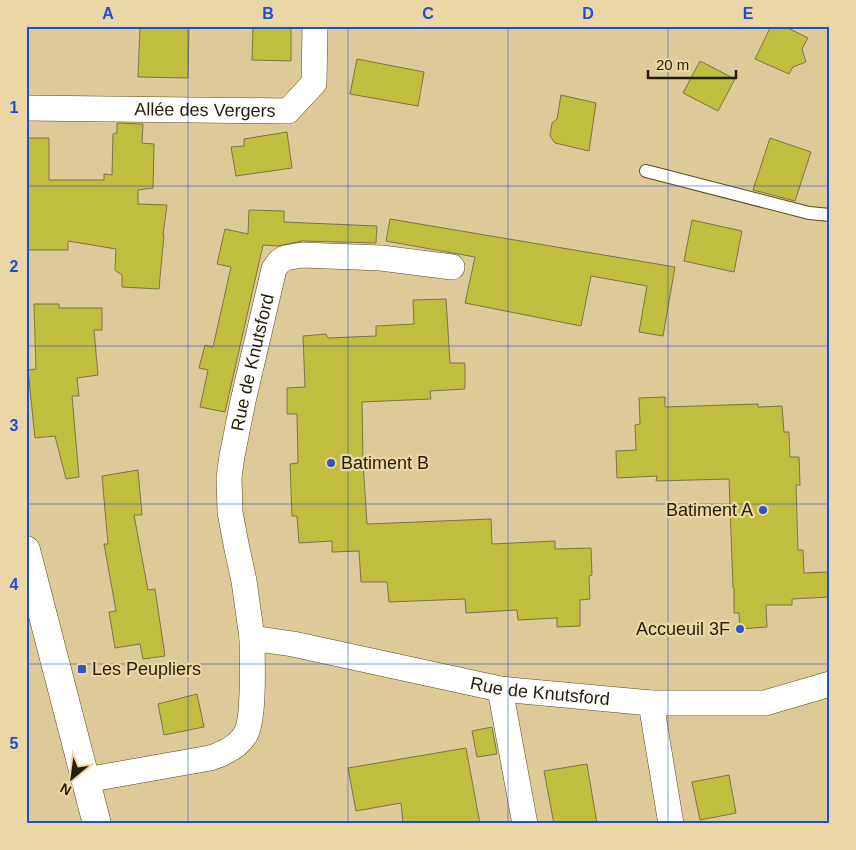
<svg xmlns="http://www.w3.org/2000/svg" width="856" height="850" viewBox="0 0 856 850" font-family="Arial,sans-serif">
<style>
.building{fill:#c1bd3f;stroke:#787747}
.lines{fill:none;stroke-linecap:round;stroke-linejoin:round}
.service-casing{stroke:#5d4b1c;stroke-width:14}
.minor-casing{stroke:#5d4b1c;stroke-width:26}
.secondary-casing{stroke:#5d4b1c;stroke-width:29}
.service{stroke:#fff;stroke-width:12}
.minor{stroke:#fff;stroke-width:25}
.secondary{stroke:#fff;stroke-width:28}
.grid{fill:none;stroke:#1d4ed8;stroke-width:1;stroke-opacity:0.55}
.poi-dot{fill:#3352c3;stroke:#ebd6a5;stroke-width:2}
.labels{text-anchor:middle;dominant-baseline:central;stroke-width:4.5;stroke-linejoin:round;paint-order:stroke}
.street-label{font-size:18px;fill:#261e0b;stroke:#ebd6a5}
.poi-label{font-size:18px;fill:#261e0b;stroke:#ebd6a5;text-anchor:start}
.neatline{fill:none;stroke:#1d4ed8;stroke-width:2}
.grid-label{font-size:16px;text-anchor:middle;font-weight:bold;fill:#1d4ed8}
</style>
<rect width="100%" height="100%" fill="#dec998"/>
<g class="building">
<polygon points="140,26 189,26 188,78 138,77"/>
<polygon points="253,26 291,26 291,61 252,60"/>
<polygon points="771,26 784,26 808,38 802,49 806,62 793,67 789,74 755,59"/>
<polygon points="357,59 424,72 418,106 350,94"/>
<polygon points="700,61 735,79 718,111 683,93"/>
<polygon points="561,95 596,103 589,151 555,143 550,136 552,123 557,119"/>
<polygon points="117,123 143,124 142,143 154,144 153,188 138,190 138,204 167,205 163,235 164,235 159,289 122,287 122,275 115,270 116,249 68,241 68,250 26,250 26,138 49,138 49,180 104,180 104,174 112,175 113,134 117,133"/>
<polygon points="287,132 292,168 236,176 231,147 244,146 244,139"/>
<polygon points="770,138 811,152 795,201 753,190"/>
<polygon points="249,210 284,211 284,222 377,226 376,243 302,241 278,246 263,245 225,412 200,407 208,370 199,368 205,345 213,347 231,267 217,264 225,229 248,234"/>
<polygon points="390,219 675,267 663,336 639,332 647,286 591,276 581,326 465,303 475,257 386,241"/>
<polygon points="692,220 742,231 734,272 684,261"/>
<polygon points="446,299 450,363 465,363 465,389 430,391 431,399 362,402 363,462 367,524 491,519 492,544 555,541 555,549 591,548 592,575 589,576 590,599 580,600 580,626 557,627 557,618 518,620 517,610 466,613 465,599 389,602 387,582 361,582 359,551 332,552 332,541 299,543 297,516 292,516 290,464 298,463 297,414 287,414 287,388 305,387 303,336 326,334 328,338 376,336 376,326 414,324 413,300"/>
<polygon points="34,304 59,304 59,308 102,308 102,330 94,330 98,375 77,378 79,396 72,396 79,477 66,479 55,436 35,438 28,370 36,369"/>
<polygon points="665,397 665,407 758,404 758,407 782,406 784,432 789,432 790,457 799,457 800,485 796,485 798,550 803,550 804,573 828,572 830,597 792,599 792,605 766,605 767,627 740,629 739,613 734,613 734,588 733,588 729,479 656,481 657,476 617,478 616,451 636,450 635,425 640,424 639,398"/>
<polygon points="138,470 142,515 134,515 148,590 155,589 165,656 143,659 140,644 115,648 109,612 116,611 104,544 108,544 102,476"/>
<polygon points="197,694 204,727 164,735 158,704"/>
<polygon points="492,727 497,754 477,757 472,731"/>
<polygon points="466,748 480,824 403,824 401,803 356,811 348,768"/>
<polygon points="587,764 597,824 554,824 544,771"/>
<polygon points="729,775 736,813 700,820 692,782"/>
</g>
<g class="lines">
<g class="service-casing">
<polyline id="service" points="646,171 809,213 830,215"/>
</g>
<g class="minor-casing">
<g id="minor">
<path id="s1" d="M 26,108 L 288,111 L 314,83 L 315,26"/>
<path id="s2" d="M 252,638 L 244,581 L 236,544 L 230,512 L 229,477 L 232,456 L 243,401 L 274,269 L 279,262 L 285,258 L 302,255 L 381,258 L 452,267"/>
<polyline points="500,689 525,824"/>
<polyline points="651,703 671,824"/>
<path id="s3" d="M 86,780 L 210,758 C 223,754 237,748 245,735 C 255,720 252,658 252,638 L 293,644 L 500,689 L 651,703 L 765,703 L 830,684"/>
</g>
</g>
<g class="secondary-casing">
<polyline id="secondary" points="26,550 97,824"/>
</g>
<use href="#service" class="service"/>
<use href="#minor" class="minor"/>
<use href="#secondary" class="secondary"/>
</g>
<path class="grid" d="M 188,26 L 188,824M 348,26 L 348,824M 508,26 L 508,824M 668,26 L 668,824M 26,186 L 830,186M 26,346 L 830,346M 26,504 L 830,504M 26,664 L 830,664"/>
<g class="poi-dot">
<circle cx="331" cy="463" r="5"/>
<circle cx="763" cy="510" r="5"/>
<circle cx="740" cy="629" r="5"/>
<rect x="77" y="664" width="10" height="10" rx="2.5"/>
</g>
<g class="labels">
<g class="street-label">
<text stroke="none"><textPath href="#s1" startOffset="179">Allée des Vergers</textPath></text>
<text stroke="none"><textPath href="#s2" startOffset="280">Rue de Knutsford</textPath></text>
<text stroke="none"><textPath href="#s3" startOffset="560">Rue de Knutsford</textPath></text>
</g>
<g class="poi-label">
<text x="341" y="463">Batiment B</text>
<text x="753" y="510" text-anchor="end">Batiment A</text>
<text x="730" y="629" text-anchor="end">Accueuil 3F</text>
<text x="92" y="669">Les Peupliers</text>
</g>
</g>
<rect width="856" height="850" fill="none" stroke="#ebd6a5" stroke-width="55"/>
<g transform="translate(72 778) rotate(209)" stroke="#ebd6a5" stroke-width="4" paint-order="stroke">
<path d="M0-4L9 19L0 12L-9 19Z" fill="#261e0b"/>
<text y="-8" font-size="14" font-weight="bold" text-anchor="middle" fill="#261e0b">N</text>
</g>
<path d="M648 70v8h88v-8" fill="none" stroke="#261e0b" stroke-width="2.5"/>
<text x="656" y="70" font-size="15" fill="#261e0b" stroke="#ebd6a5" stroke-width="4" paint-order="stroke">20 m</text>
<rect x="28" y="28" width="800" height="794" class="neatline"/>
<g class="grid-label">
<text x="108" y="19">A</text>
<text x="268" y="19">B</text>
<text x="428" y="19">C</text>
<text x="588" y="19">D</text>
<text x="748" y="19">E</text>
<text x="14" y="113">1</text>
<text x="14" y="272">2</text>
<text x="14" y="431">3</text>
<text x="14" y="590">4</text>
<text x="14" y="749">5</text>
</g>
</svg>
